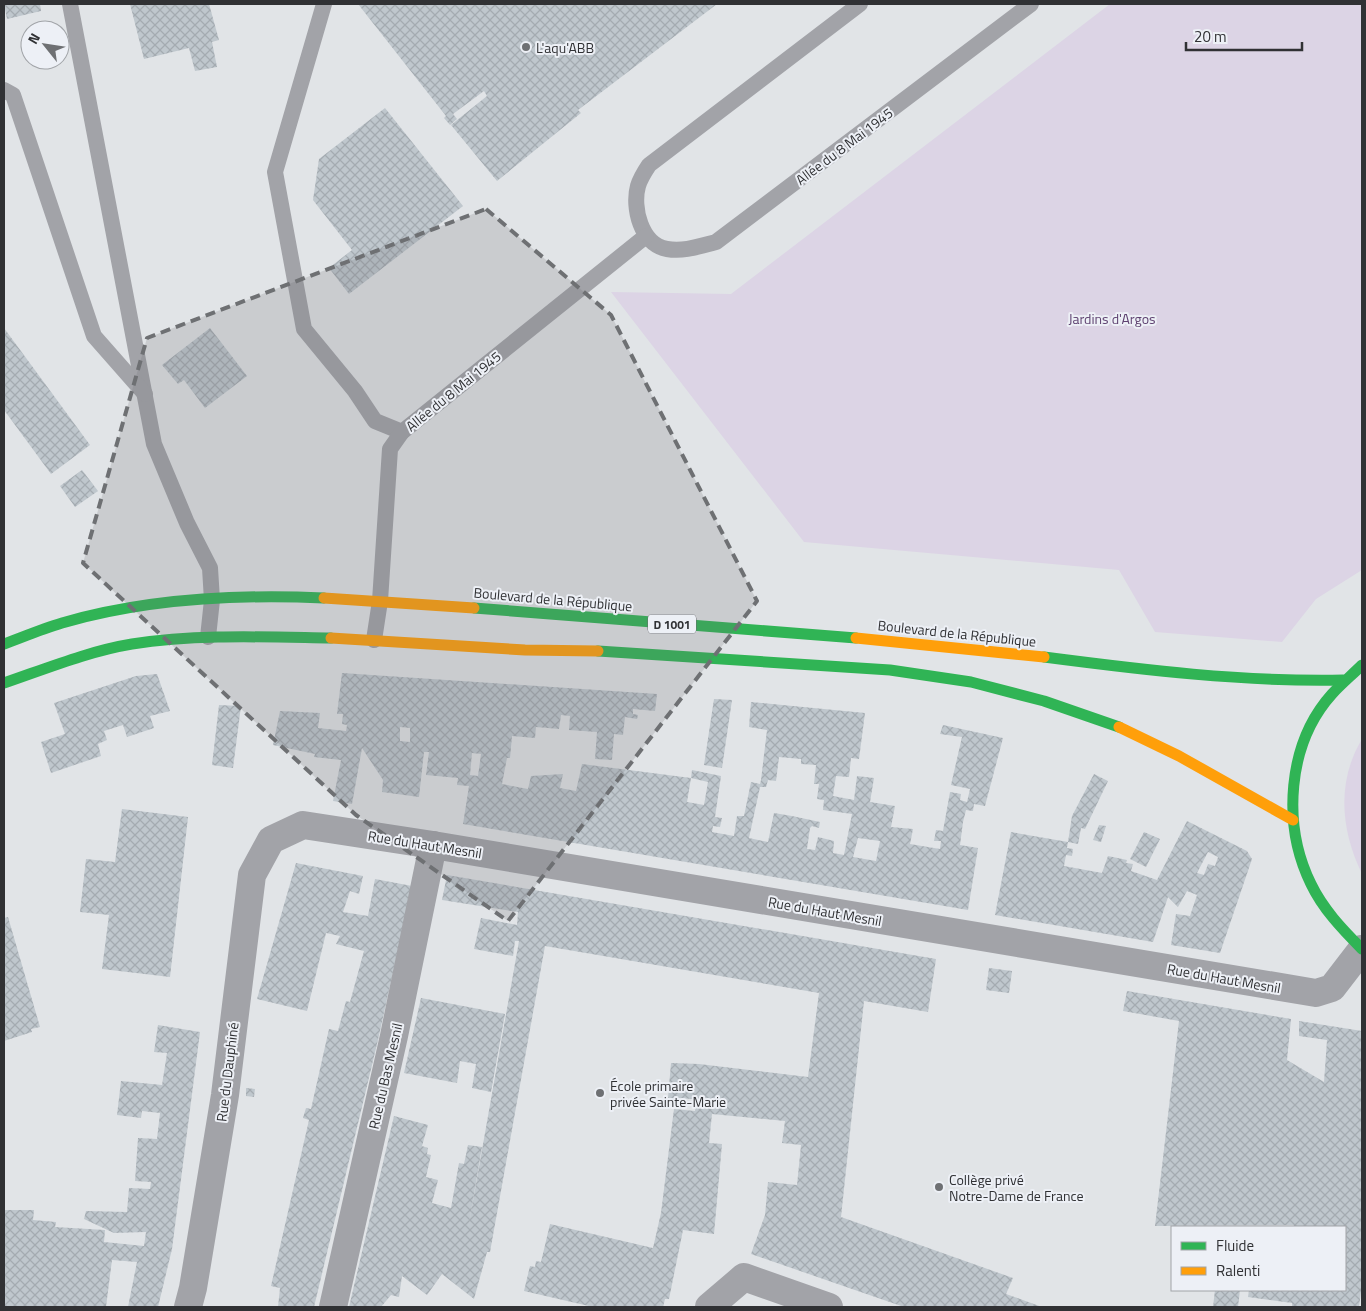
<svg xmlns="http://www.w3.org/2000/svg" width="1366" height="1311" viewBox="0 0 1366 1311" font-family="'Titillium Web',sans-serif">
<style>
.green{fill:#dcd4e5}
.building{fill:url(#building-cross-hatch);fill-rule:evenodd}
.lines{fill:none;stroke-linecap:round;stroke-linejoin:round}
.lane{stroke:#a2a3a8;stroke-width:16}
.street{stroke:#a2a3a8;stroke-width:28}
.fast{stroke:#30b455;stroke-width:11}
.slow{stroke:#ff9f0a;stroke-width:11}
.marked{fill:#6e7073;fill-opacity:0.2;stroke:#6e7073;stroke-width:4;stroke-dasharray:10 6;stroke-linejoin:round}
.poi-dot{fill:#6e7073;stroke:#edf0f6;stroke-width:2}
.labels{text-anchor:middle;dominant-baseline:central;stroke-width:4;stroke-linejoin:round;paint-order:stroke}
.shield{fill:#edf0f6;stroke:#696a6e;stroke-width:1}
.shield-label{font-size:12px;font-weight:bold;fill:#303134}
.poi-label{font-size:14px;fill:#303134;stroke:#edf0f6;text-anchor:start}
.street-label{font-size:14px;fill:#303134;stroke:#edf0f6}
.park-label{font-size:14px;fill:#5f4271;stroke:#edf0f6}
</style>
<defs>
<pattern id="building-cross-hatch" width="8" height="8" patternUnits="userSpaceOnUse" patternTransform="scale(1.25)"><rect width="8" height="8" fill="#bfc7cd"/><path d="M0 0l8 8M0 8l8-8" fill="none" stroke="#a4abb1"/></pattern>
</defs>
<rect width="100%" height="100%" fill="#e1e4e7"/>
<g class="green">
<polygon points="1110,4 1362,4 1362,570 1316,599 1282,642 1155,632 1119,570 804,542 611,292 731,294"/>
<path d="M 1362,739 L 1362,874 C 1341,831 1336,782 1362,739 Z"/>
</g>
<g class="building">
<polygon points="4,4 40,4 41,11 7,19"/>
<polygon points="130,4 209,4 219,40 212,42 217,67 195,71 189,48 144,59"/>
<polygon points="358,4 717,4 578,110 581,113 497,181 451,125 487,96 484,91 453,114 457,119 450,125 444,118 446,116"/>
<polygon points="385,108 463,206 349,294 329,268 352,250 313,200 319,159"/>
<polygon points="4,328 90,445 51,474 4,410"/>
<polygon points="210,328 247,376 205,408 184,380 178,384 162,365"/>
<polygon points="82,470 98,491 75,507 60,486"/>
<path d="M 342,673 L 657,694 L 655,711 L 633,709 L 633,714 L 638,715 L 637,719 L 625,717 L 623,735 L 614,734 L 612,760 L 595,759 L 597,732 L 569,730 L 570,716 L 561,715 L 559,729 L 536,727 L 535,738 L 512,736 L 510,758 L 507,758 L 502,784 L 528,789 L 531,776 L 563,774 L 560,788 L 576,791 L 582,764 L 691,778 L 687,802 L 704,805 L 708,782 L 691,778 L 692,770 L 721,776 L 715,817 L 722,818 L 720,827 L 713,826 L 712,832 L 734,836 L 737,816 L 744,816 L 751,782 L 760,784 L 761,780 L 767,730 L 749,727 L 751,702 L 865,713 L 859,759 L 851,758 L 849,777 L 836,776 L 833,796 L 854,800 L 857,776 L 874,778 L 870,802 L 895,806 L 891,827 L 913,829 L 910,844 L 940,849 L 941,841 L 934,841 L 936,830 L 943,831 L 950,792 L 961,794 L 960,800 L 967,802 L 970,789 L 951,785 L 962,737 L 940,734 L 943,725 L 1003,738 L 985,806 L 974,804 L 973,811 L 966,810 L 963,822 L 960,845 L 978,848 L 968,910 L 463,824 L 469,786 L 457,785 L 458,778 L 426,775 L 429,752 L 424,752 L 419,797 L 382,792 L 383,780 L 362,748 L 352,804 L 333,801 L 341,760 L 314,757 L 315,754 L 273,745 L 280,711 L 320,713 L 318,728 L 346,731 L 347,725 L 342,724 L 343,714 L 337,714 ZM 400,727 L 410,728 L 410,742 L 400,741 ZM 472,753 L 481,754 L 478,776 L 470,775 ZM 779,757 L 801,759 L 801,764 L 816,765 L 814,784 L 819,784 L 817,799 L 824,800 L 823,810 L 852,814 L 844,855 L 833,853 L 834,841 L 818,837 L 815,850 L 807,849 L 810,828 L 812,826 L 819,828 L 820,822 L 792,816 L 774,813 L 768,842 L 749,838 L 760,787 L 766,787 L 768,780 L 776,781 ZM 858,838 L 880,841 L 876,861 L 853,857 Z"/>
<polygon points="157,674 170,711 150,716 154,728 127,737 123,725 104,731 107,740 98,744 101,756 51,773 41,742 65,734 54,703 136,676"/>
<polygon points="714,699 732,700 722,768 704,765"/>
<polygon points="219,705 241,706 233,768 212,765"/>
<polygon points="1094,774 1108,781 1085,829 1081,828 1078,844 1068,842 1072,816"/>
<polygon points="122,809 188,817 170,977 102,969 109,915 80,912 86,859 115,862"/>
<path d="M 1187,821 L 1247,851 L 1252,859 L 1220,953 L 1171,945 L 1176,914 L 1190,916 L 1197,895 L 1187,891 L 1178,907 L 1168,897 L 1153,942 L 995,915 L 1011,832 L 1068,842 L 1067,848 L 1073,849 L 1072,856 L 1066,855 L 1064,866 L 1102,873 L 1108,856 L 1127,860 L 1126,863 L 1133,864 L 1131,871 L 1157,880 ZM 1208,852 L 1218,857 L 1215,866 L 1208,864 L 1204,875 L 1197,873 Z"/>
<polygon points="1099,825 1106,826 1101,842 1093,840"/>
<polygon points="1144,832 1160,839 1146,867 1130,859"/>
<polygon points="296,863 363,876 359,894 350,891 343,912 368,916 375,879 412,886 378,1040 314,1307 278,1307 280,1288 271,1286 309,1120 303,1118 306,1108 311,1109 329,1029 338,1031 346,1001 350,1002 364,951 336,944 340,936 326,933 307,1011 257,999"/>
<polygon points="447,875 936,959 928,1012 864,1001 841,1217 1013,1278 1006,1294 1042,1307 904,1307 751,1254 765,1215 768,1182 797,1185 801,1145 782,1143 785,1121 712,1114 709,1143 722,1144 714,1234 683,1230 669,1299 665,1299 663,1307 593,1307 524,1291 530,1266 535,1267 536,1261 541,1262 550,1224 653,1248 661,1213 674,1109 695,1111 696,1099 668,1098 671,1063 699,1064 808,1077 819,993 545,946 490,1252 487,1252 474,1299 442,1274 427,1295 402,1276 399,1297 391,1295 381,1307 349,1307 394,1116 428,1125 422,1146 428,1148 427,1154 431,1155 426,1177 438,1180 432,1203 451,1208 459,1163 464,1164 468,1145 482,1147 468,1229 519,941 515,941 513,956 474,949 481,918 517,925 518,912 442,900"/>
<polygon points="8,917 40,1027 31,1029 32,1032 4,1041 4,918"/>
<polygon points="989,968 1012,971 1009,993 986,990"/>
<polygon points="1127,991 1291,1019 1287,1060 1324,1082 1327,1040 1299,1036 1299,1021 1362,1031 1362,1285 1359,1307 1292,1307 1292,1303 1248,1297 1249,1290 1345,1290 1345,1227 1293,1227 1294,1225 1155,1226 1179,1021 1123,1011"/>
<polygon points="421,998 505,1014 491,1092 472,1088 476,1064 460,1061 457,1083 404,1073"/>
<polygon points="158,1025 200,1032 172,1249 158,1307 128,1307 137,1262 112,1260 106,1307 4,1307 4,1210 34,1210 33,1220 56,1222 55,1227 105,1230 104,1242 144,1246 146,1232 114,1233 84,1219 86,1211 127,1212 129,1188 150,1189 151,1182 135,1181 138,1138 157,1139 160,1113 142,1111 141,1118 117,1115 121,1081 162,1085 167,1053 154,1052"/>
<polygon points="246,1088 255,1089 254,1097 246,1096"/>
<polygon points="1215,1290 1240,1290 1238,1307 1213,1307"/>
</g>
<g class="lines">
<g class="lane">
<polyline points="70,4 154,444 187,523 210,568 212,600 208,637"/>
<polyline points="324,4 275,172 304,329 355,391 375,421 402,432"/>
<path d="M 860,4 L 649,165 C 645,171 640,179 638,186 C 632,207 641,245 667,249 C 684,252 700,246 716,242 L 1031,4"/>
<polyline points="4,90 13,95 94,336 145,394"/>
<polyline points="374,640 380,601 390,449 402,432 646,236"/>
</g>
<g class="street">
<polyline points="188,1307 193,1288 225,1095 252,875 271,840 303,825 433,845 1316,993 1332,988 1362,949"/>
<polyline points="333,1307 394,1036 433,845"/>
<polyline points="709,1307 744,1277 829,1307"/>
</g>
<g class="fast">
<polyline points="474,608 856,638"/>
<path d="M 4,644 C 23,637 42,629 62,623 C 145,599 237,594 324,598"/>
<polyline points="598,651 890,670 971,682 1044,701 1119,727"/>
<path d="M 1044,657 C 1144,670 1242,682 1343,680"/>
<path d="M 1362,665 C 1352,675 1341,684 1332,694 C 1287,744 1282,825 1311,884 C 1323,909 1342,929 1362,949"/>
<path d="M 4,683 C 45,669 89,651 132,644 C 197,634 265,637 331,638"/>
</g>
<g class="slow">
<polyline points="324,598 474,608"/>
<polyline points="331,638 525,650 598,651"/>
<polyline points="856,638 1044,657"/>
<polyline points="1119,727 1179,756 1293,820"/>
</g>
</g>
<path class="marked" d="M 486,209 L 611,315 L 757,601 L 508,921 L 356,815 L 83,563 L 147,338 Z"/>
<g class="poi-dot">
<circle cx="526" cy="47" r="5"/>
<circle cx="600" cy="1093" r="5"/>
<circle cx="939" cy="1187" r="5"/>
</g>
<g class="labels">
<rect class="shield" x="648" y="614.5" width="48" height="19" rx="4"/>
<g class="shield-label">
<text x="672" y="624">D 1001</text>
</g>
<g class="poi-label">
<text x="536" y="47">L'aqu'ABB</text>
<text x="610" y="1085">École primaire<tspan x="610" dy="16">privée Sainte-Marie</tspan></text>
<text x="949" y="1179">Collège privé<tspan x="949" dy="16">Notre-Dame de France</tspan></text>
</g>
<g class="street-label">
<text transform="translate(844 146) rotate(-37)">Allée du 8 Mai 1945</text>
<text transform="translate(453 391) rotate(-39)">Allée du 8 Mai 1945</text>
<text transform="translate(553 599) rotate(5)">Boulevard de la République</text>
<text transform="translate(957 633) rotate(6)">Boulevard de la République</text>
<text transform="translate(425 844) rotate(9)">Rue du Haut Mesnil</text>
<text transform="translate(825 911) rotate(10)">Rue du Haut Mesnil</text>
<text transform="translate(1224 978) rotate(10)">Rue du Haut Mesnil</text>
<text transform="translate(227 1072) rotate(-83)">Rue du Dauphiné</text>
<text transform="translate(385 1076) rotate(-77)">Rue du Bas Mesnil</text>
</g>
<g class="park-label">
<text x="1112" y="318">Jardins d'Argos</text>
</g>
</g>
<rect width="1366" height="1311" fill="none" stroke="#303134" stroke-width="10"/>
<rect x="1171" y="1226" width="175" height="65" fill="#edf0f6" stroke="#a1a4a8"/>
<rect x="1181" y="1242" width="25" height="8" fill="#30b455" stroke="#a1a4a8"/>
<text x="1216" y="1251" font-size="15" fill="#303134">Fluide</text>
<rect x="1181" y="1267" width="25" height="8" fill="#ff9f0a" stroke="#a1a4a8"/>
<text x="1216" y="1276" font-size="15" fill="#303134">Ralenti</text>
<g transform="translate(45 45) rotate(300)"><circle r="24" fill="#edf0f6" stroke="#a1a4a8"/>
<path d="M0-4L9 19L0 12L-9 19Z" fill="#6e7073"/>
<text y="-8" font-size="14" font-weight="bold" text-anchor="middle" fill="#303134">N</text>
</g>
<path d="M1186 42v8h116v-8" fill="none" stroke="#303134" stroke-width="2.5"/>
<text x="1194" y="42" font-size="15" fill="#303134" stroke="#edf0f6" stroke-width="4" paint-order="stroke">20 m</text>
</svg>
